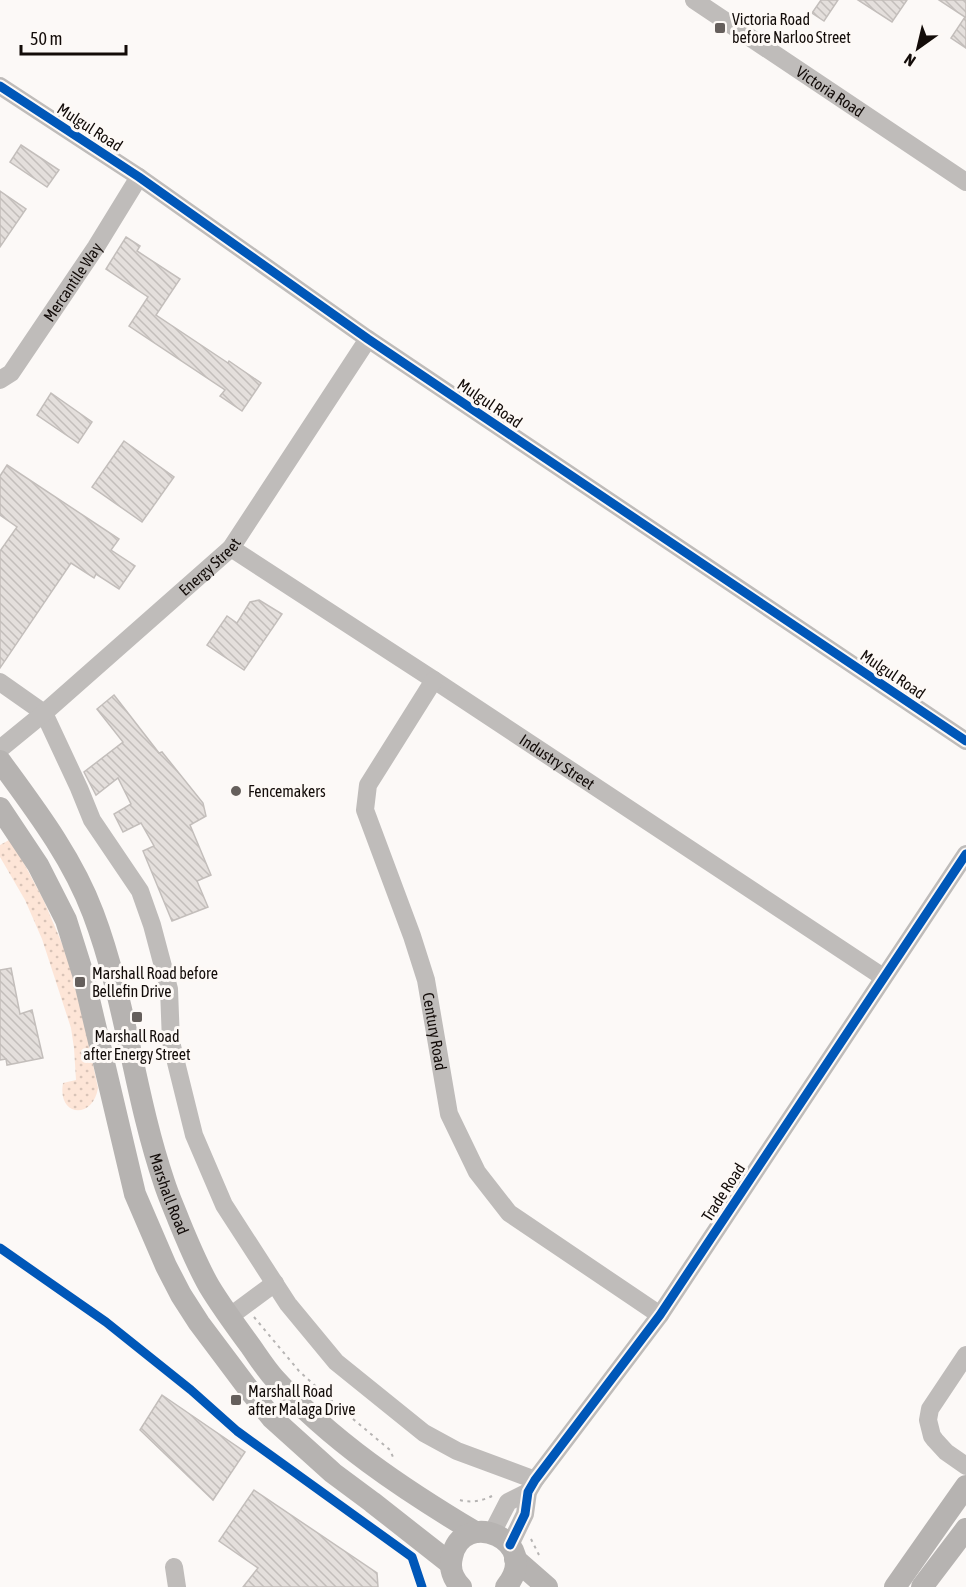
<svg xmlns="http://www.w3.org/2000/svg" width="966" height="1587" viewBox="0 0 966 1587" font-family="'Asap Condensed',sans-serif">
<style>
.grass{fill:url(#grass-dots)}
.building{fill:url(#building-back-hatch);stroke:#c3bebb;stroke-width:1.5}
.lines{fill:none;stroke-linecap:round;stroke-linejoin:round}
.path{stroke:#b6b4b3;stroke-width:2;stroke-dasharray:3 4.5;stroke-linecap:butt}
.minor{stroke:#bfbcba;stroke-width:18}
.major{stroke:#b6b3b1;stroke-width:22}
.cycleway-casing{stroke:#fdf9f6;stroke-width:13}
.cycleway{stroke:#0057b8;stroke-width:9}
.poi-dot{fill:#655f5c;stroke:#fdf9f6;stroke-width:2}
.labels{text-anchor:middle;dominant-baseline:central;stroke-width:6;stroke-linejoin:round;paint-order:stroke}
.poi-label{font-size:16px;fill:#130c09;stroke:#fdf9f6;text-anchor:start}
.street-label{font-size:16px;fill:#130c09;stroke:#fdf9f6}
</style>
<defs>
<pattern id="grass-dots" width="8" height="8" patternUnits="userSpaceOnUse" patternTransform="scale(1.5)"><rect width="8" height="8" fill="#fde5d7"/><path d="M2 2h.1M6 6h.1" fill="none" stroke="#d8c3b7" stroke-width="1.8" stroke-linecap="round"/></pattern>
<pattern id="building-back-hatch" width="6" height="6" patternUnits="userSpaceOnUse" patternTransform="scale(1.5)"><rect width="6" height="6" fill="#e4dfdc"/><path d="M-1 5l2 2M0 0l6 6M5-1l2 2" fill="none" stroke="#c3bebb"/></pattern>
</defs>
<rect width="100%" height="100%" fill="#fcf9f7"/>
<path class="grass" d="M 11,839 L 44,901 L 63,946 L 75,979 L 98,1088 C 93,1120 57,1117 63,1083 L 76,1080 L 74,1048 L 71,1028 L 42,939 L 25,900 L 0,857 L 0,845 Z"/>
<g class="building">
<polygon points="821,0 838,0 824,21 812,13"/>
<polygon points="858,0 907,0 892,22"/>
<polygon points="939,0 966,0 966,48 951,38 965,17"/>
<polygon points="21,145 59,170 47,187 10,162"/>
<polygon points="0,191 26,209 0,247"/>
<polygon points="126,237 140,246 137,251 180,279 156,315 228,363 229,361 261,383 242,411 220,396 225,390 129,326 148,297 106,269"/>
<polygon points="51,393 92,422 78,443 37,415"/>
<polygon points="124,441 174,477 142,522 92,487"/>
<polygon points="7,465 119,539 111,550 135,566 119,589 96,574 94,578 71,563 0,668 0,551 17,527 0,515 0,476"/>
<polygon points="259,600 282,614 244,670 207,645 227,616 237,623 250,602"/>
<polygon points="114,695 159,753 162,752 203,803 206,816 190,825 211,875 197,881 208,907 172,921 143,851 154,846 141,823 123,832 114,814 131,804 118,778 96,795 84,772 123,742 97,709"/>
<polygon points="11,968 20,1014 32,1010 43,1058 7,1065 6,1059 0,1060 0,970"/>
<polygon points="162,1395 245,1452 213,1500 140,1430"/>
<polygon points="254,1490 377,1573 378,1587 243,1587 258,1568 219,1541"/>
</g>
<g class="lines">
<g class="path">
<polyline points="254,1317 299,1371 334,1403 390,1450 393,1457"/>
<path d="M 460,1500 C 470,1503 482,1501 492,1496"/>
<polyline points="531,1539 539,1555"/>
</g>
<g class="minor">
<path id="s1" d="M 694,0 L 966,182"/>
<polyline points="0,86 139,177 368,339 966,741"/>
<path id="s2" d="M 0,380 L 11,373 L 96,247 L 139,177"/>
<path id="s3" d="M 231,548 L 434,680 L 883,977"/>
<path id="s4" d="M 434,680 L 368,785 L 365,810 L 412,936 L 426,980 L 449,1114 L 477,1172 L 509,1213 L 660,1315"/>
<polyline points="0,682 44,713 79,788 92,820 140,891 152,925 169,989 171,1042 194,1135 224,1205 288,1304 336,1362 424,1433 457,1451 535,1480"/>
<path id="s5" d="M 0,749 L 44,713 L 231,548 L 368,339"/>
<polyline points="229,1317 275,1283"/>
<polyline points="966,1355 930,1409 928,1420 932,1436 935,1440 946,1452 966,1466"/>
<polyline points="492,1533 508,1502 528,1492"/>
<polyline points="510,1545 525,1514 528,1492 535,1480 660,1315 966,854"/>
<polyline points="174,1567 177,1587"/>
</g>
<g class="major">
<path id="s6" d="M 0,761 C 35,809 72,857 93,913 C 126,1000 134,1094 164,1182 C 168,1195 174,1208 179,1221 C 188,1243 197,1265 209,1286 C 221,1306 235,1325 249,1344 C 257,1355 265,1368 274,1378 C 331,1441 403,1489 475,1532"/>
<polyline points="0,808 38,865 66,920 83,974 135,1194 166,1266 181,1295 199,1323 250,1391 272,1418 333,1473 372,1502 451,1564"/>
<polyline points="515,1559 547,1587"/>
<path d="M 461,1587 C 453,1579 449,1568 452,1557 C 462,1506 544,1541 506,1587"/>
<polyline points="895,1587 966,1486"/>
<polyline points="922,1587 966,1529"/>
</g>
<g class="cycleway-casing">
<g id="cycleway">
<polyline points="0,86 139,177 368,339 966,741"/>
<polyline points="0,1248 106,1322 191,1390 237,1431 412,1557 422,1587"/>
<polyline points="510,1545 525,1514 528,1492 535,1480 660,1315 966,854"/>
</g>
</g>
<use href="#cycleway" class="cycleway"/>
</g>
<g class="poi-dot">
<rect x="714" y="22" width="12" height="12" rx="3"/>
<circle cx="236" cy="791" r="6"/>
<rect x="74" y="976" width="12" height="12" rx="3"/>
<rect x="131" y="1011" width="12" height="12" rx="3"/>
<rect x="230" y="1394" width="12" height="12" rx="3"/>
</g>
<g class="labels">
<g class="poi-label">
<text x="732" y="19">Victoria Road<tspan x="732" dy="18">before Narloo Street</tspan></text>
<text x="248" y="791">Fencemakers</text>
<text x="92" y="973">Marshall Road before<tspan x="92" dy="18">Bellefin Drive</tspan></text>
<text x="137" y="1036" text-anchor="middle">Marshall Road<tspan x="137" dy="18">after Energy Street</tspan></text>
<text x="248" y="1391">Marshall Road<tspan x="248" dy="18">after Malaga Drive</tspan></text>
</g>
<g class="street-label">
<text stroke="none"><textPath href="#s1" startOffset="164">Victoria Road</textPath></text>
<text transform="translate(90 127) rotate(33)">Mulgul Road</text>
<text stroke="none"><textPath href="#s2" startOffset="123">Mercantile Way</textPath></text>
<text transform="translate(490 403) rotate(34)">Mulgul Road</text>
<text stroke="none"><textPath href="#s5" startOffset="278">Energy Street</textPath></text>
<text transform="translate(893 674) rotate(34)">Mulgul Road</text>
<text stroke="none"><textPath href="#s3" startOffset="390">Industry Street</textPath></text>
<text stroke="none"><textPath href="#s4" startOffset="382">Century Road</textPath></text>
<text stroke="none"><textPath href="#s6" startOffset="470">Marshall Road</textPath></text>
<text transform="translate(723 1192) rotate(-57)">Trade Road</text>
</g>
</g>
<g transform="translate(918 48) rotate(214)" stroke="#fdf9f6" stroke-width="4.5" paint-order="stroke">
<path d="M0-4.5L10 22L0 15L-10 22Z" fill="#130c09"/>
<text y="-9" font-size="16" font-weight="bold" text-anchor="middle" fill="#130c09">N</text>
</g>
<path d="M21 45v9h105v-9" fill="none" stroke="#130c09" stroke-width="3"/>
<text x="30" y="45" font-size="18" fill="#130c09" stroke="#fdf9f6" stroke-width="4.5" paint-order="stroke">50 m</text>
</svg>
